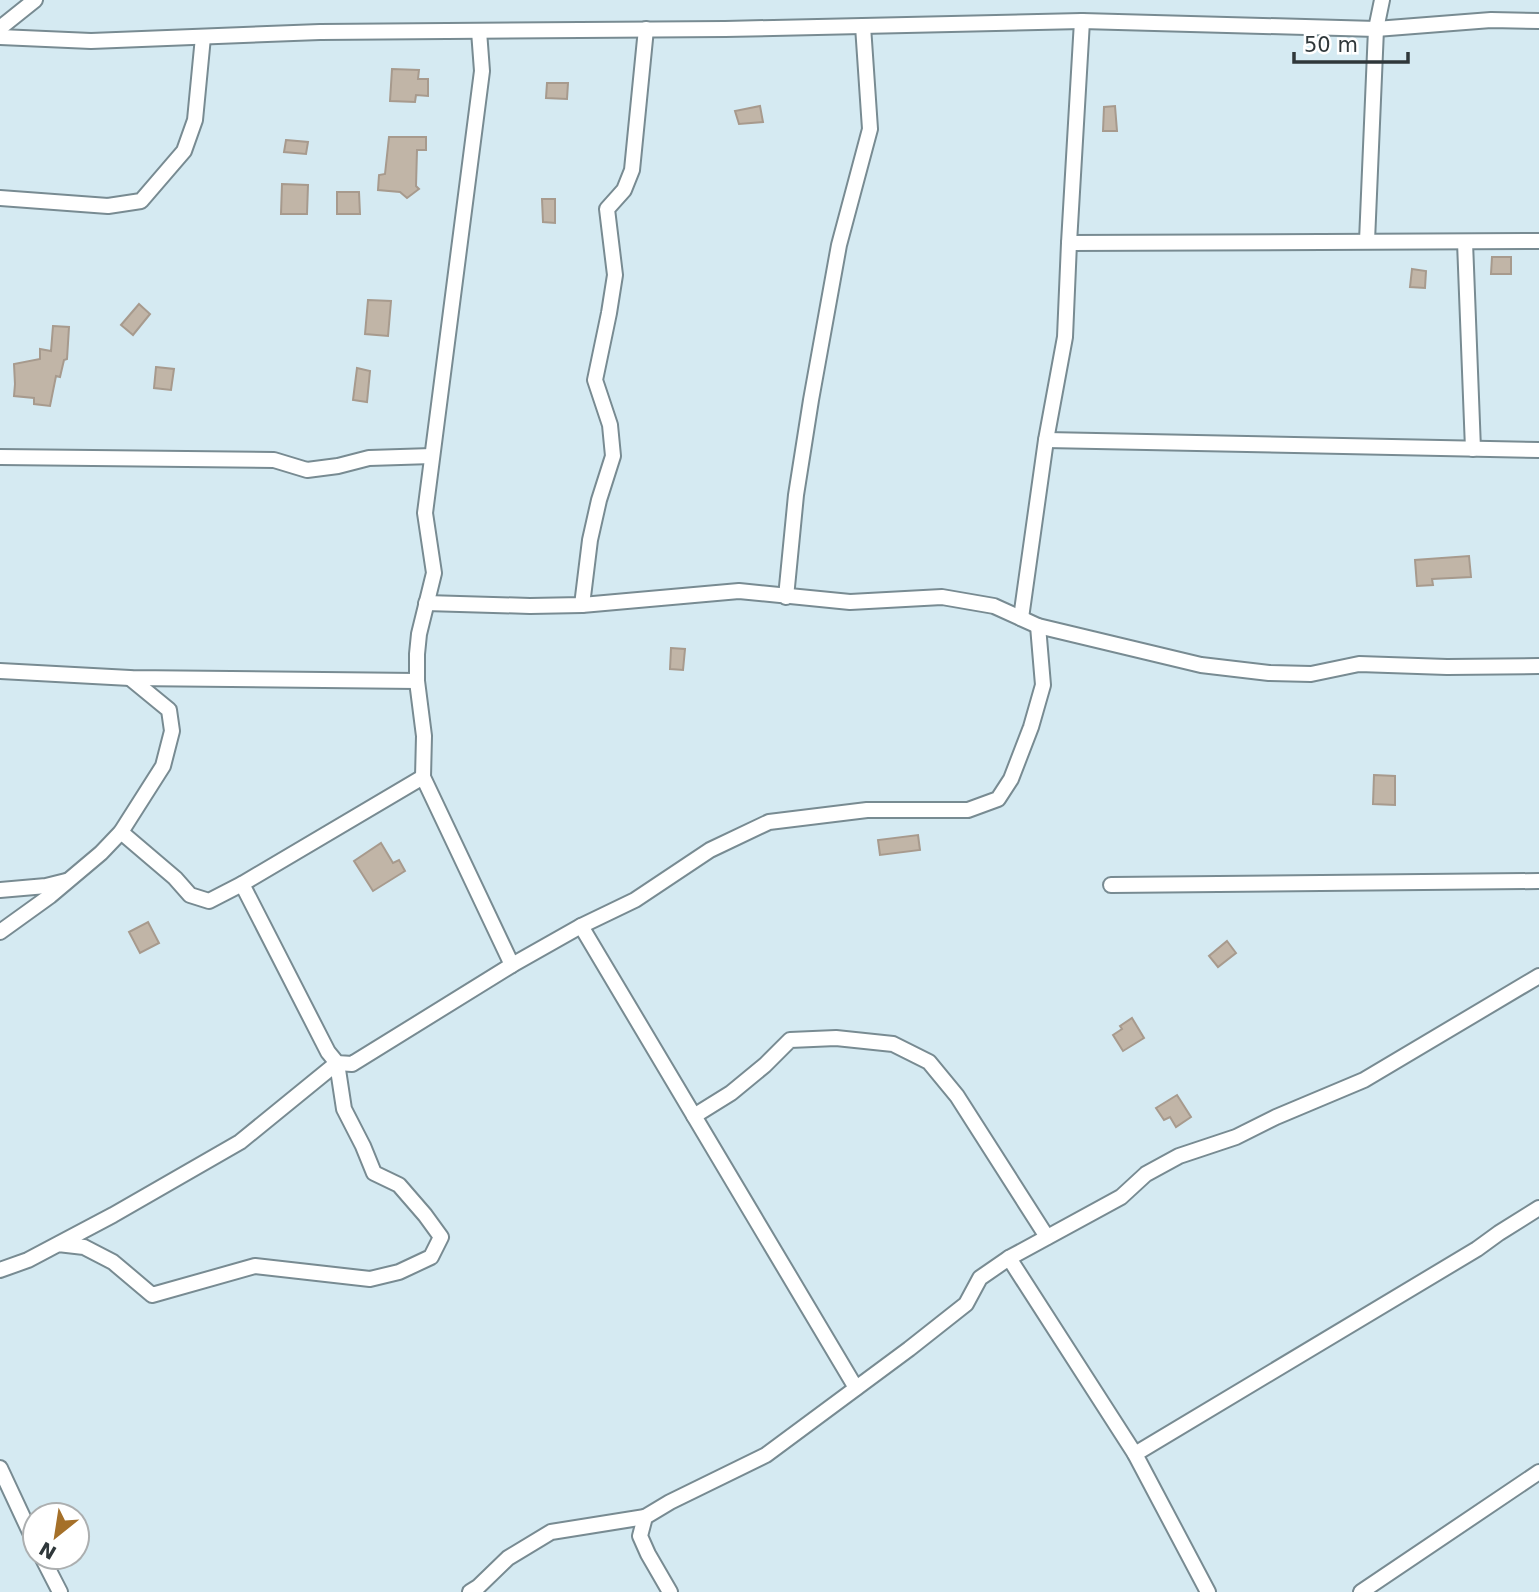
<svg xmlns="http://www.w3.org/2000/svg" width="1539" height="1592" viewBox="0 0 1539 1592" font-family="'DejaVu Sans',sans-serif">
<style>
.building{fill:#c1b5a7;stroke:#a79a8d;stroke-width:2}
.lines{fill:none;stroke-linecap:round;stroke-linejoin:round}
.minor-casing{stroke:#788b92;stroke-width:18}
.minor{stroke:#fff;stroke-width:14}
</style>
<rect width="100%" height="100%" fill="#d5eaf2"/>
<g class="building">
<polygon points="392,69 419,70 418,79 428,79 428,96 416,95 415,102 390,101"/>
<polygon points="547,83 568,83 567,99 546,98"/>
<polygon points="760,106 763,122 739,124 735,111"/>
<polygon points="1115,106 1117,131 1103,131 1104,107"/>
<polygon points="389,137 426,137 426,150 417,150 416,186 419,189 407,198 400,192 378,190 379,175 385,174"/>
<polygon points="286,140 308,142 306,154 284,152"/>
<polygon points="282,184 308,185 307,214 281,214"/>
<polygon points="337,192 359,192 360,214 337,214"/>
<polygon points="542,199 555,199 555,223 543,222"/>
<polygon points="1492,257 1511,257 1511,274 1491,274"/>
<polygon points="1412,269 1426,271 1425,288 1410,287"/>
<polygon points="368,300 391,301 388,336 365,334"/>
<polygon points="139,304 150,314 133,335 121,325"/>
<polygon points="53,326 69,327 67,359 64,360 60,377 56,376 50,406 34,404 34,398 14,396 15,384 14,364 40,359 40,349 51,351"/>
<polygon points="156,367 174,369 171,390 154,388"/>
<polygon points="357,368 370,371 367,402 353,400"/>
<polygon points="1469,556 1471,577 1432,579 1433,585 1417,586 1415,560"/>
<polygon points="671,648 685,649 683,670 670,669"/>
<polygon points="1374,775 1395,776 1395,805 1373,804"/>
<polygon points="918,835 920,850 880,855 878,840"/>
<polygon points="381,843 393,863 399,860 405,871 373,891 354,861"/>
<polygon points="148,922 159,943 140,953 129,932"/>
<polygon points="1227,941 1236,953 1218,967 1209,956"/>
<polygon points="1132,1018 1144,1038 1123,1051 1113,1035 1122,1029 1120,1026"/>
<polygon points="1177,1095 1191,1117 1176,1127 1170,1117 1164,1120 1156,1108"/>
</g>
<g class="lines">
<g class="minor-casing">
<g id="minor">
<polyline points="0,28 35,0"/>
<polyline points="479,31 482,71 425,513 434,573 419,634 417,654 417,681 424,736 423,777 512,965"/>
<polyline points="0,37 91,41 320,32 725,29 1082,21"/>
<polyline points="0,198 108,206 141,201 184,151 195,120 203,37"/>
<polyline points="1367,241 1376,29 1382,0"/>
<polyline points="1465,242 1473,449"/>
<polyline points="1069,243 1539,241"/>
<polyline points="1046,440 1539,450"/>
<polyline points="0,457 274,460 307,470 338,466 369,458 432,456"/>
<polyline points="786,597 796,495 811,400 839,245 870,129 863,26"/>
<polyline points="426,603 530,606 582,605 739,591 850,602 942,597 994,606 1038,626 1201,665 1269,673 1311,674 1359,664 1447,667 1539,666"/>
<polyline points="582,605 590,540 599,500 613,456 610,425 595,380 609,313 615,275 607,209 624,190 632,170 646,29"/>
<polyline points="1021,618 1046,440 1065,337 1069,243 1082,21 1376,29 1491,20 1539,21"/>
<polyline points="0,671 130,678 417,681"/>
<polyline points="121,832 175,878 190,895 209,901 242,884 423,777"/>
<polyline points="242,884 328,1052 337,1063 352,1064 512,965 581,926 635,900 710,850 769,822 867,810 968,810 998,799 1011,779 1031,727 1043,685 1038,626"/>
<polyline points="1111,885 1539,881"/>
<polyline points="0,890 46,886 66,881"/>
<polyline points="581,926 856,1388"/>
<polyline points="0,932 50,896 101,853 121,832 163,766 172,731 169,710 130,678"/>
<polyline points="694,1116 731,1093 765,1065 790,1040 836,1038 893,1044 929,1062 957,1096 1047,1237"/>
<polyline points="1009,1258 1135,1454 1208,1592"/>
<polyline points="0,1270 28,1260 113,1215 240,1142 337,1063 344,1109 363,1146 374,1173 399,1185 425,1215 441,1237 431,1257 399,1272 370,1279 255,1266 152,1295 113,1262 84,1247 58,1244"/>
<polyline points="1135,1454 1477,1249 1499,1233 1539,1208"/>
<polyline points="0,1468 35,1543"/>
<polyline points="42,1557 60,1592"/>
<polyline points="470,1592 478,1587 508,1558 551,1532 645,1517"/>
<polyline points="670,1592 648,1554 640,1536 645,1517 670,1502 766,1455 909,1349 966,1304 980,1278 1009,1258 1121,1197 1146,1174 1179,1156 1236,1137 1276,1117 1364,1080 1539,976"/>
<polyline points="1361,1592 1539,1472"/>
</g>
</g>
<use href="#minor" class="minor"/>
</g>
<g transform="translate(56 1536) rotate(210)"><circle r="33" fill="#ffffff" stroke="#acafb0" stroke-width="2"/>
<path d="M0-5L12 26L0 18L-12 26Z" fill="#a57029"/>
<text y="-10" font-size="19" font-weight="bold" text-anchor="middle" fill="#2f373a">N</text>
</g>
<path d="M1294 52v10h114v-10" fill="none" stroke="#2f373a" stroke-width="3.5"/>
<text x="1304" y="52" font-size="21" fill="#2f373a" stroke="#ffffff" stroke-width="5" paint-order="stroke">50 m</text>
</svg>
